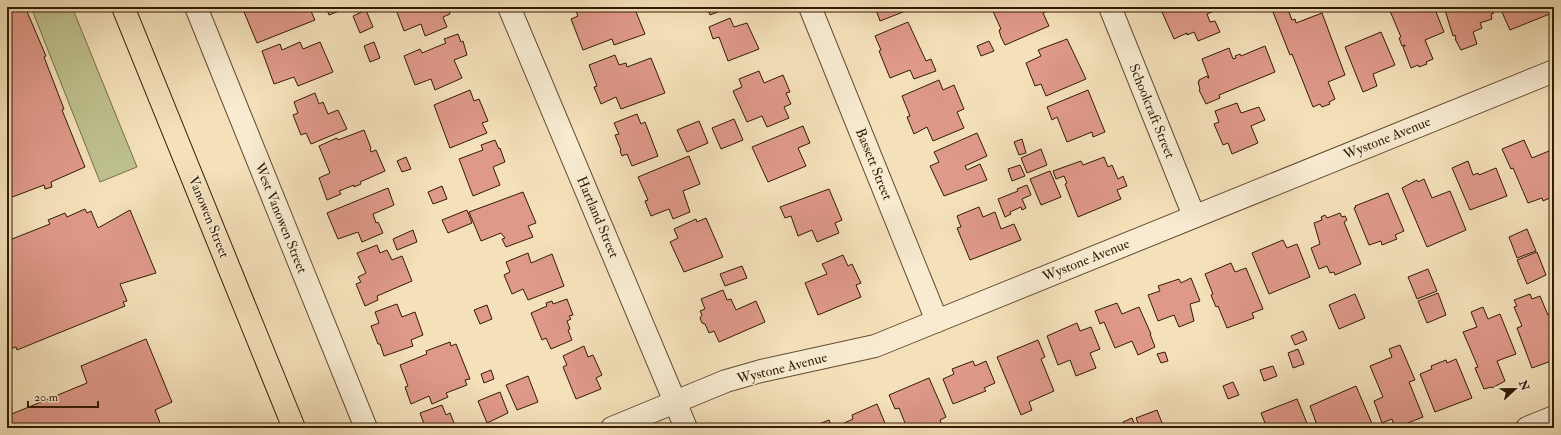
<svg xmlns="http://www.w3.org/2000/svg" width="1561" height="435" viewBox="0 0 1561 435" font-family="'IM FELL Double Pica',serif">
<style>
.green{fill:#bec18e;stroke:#786e49}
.building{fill:#df9989;stroke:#321b04}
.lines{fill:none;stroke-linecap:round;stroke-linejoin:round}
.minor-casing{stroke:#624c31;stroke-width:24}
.major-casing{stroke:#321b04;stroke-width:24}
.minor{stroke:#f8ebd2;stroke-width:22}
.major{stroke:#f4e0b9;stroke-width:22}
.labels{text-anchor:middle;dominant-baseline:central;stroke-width:3;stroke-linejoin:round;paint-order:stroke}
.street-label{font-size:14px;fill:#321b04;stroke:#f8ebd2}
</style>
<rect width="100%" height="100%" fill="#f4e0b9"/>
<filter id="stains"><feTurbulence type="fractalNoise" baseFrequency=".005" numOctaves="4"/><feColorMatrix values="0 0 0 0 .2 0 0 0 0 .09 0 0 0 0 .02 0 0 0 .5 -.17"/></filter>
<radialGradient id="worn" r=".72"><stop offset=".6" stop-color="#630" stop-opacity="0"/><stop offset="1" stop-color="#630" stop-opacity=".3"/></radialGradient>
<polygon class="green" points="31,7 72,7 137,167 100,182"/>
<g class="building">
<polygon points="22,7 25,7 46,56 44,57 64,109 62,110 85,167 51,182 52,187 45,189 44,185 7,199 7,13"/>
<polygon points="252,7 309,7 315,20 257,43 244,12 252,9"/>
<polygon points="326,7 344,7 344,9 329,15"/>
<polygon points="395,7 448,7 450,14 443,17 447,27 425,36 421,24 404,31"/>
<polygon points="574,7 634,7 645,34 614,45 612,39 583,50 571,19 578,16"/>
<polygon points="707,7 731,7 710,15"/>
<polygon points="875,7 907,7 908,10 880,21"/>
<polygon points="991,7 1055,7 1043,13 1049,26 1005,45 1001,37 999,30 1001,29"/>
<polygon points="1167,7 1220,7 1221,8 1207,14 1210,22 1215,21 1220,32 1198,41 1194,32 1187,35 1187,33 1174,39 1162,12 1168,9"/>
<polygon points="1271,7 1287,7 1292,20 1295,19 1296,23 1322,13 1345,75 1328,82 1335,99 1329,102 1330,104 1322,107 1320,104 1313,107 1292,54 1290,55"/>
<polygon points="1400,7 1434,7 1444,32 1425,40 1433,59 1426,62 1427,64 1419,67 1418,65 1411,68 1403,47 1405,46 1405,45 1402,46 1399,38 1401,37 1390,11"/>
<polygon points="1444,7 1488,7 1489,11 1492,10 1494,13 1491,14 1492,19 1480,23 1482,28 1473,32 1477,44 1461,50 1455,39 1456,39 1455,35 1453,36"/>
<polygon points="1504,7 1549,7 1552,13 1510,30 1501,10 1504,8"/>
<polygon points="366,10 373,27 360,33 353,16"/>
<polygon points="730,18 734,27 747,23 759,49 728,61 719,37 713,39 709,27"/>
<polygon points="908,22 926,61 931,59 936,71 914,79 910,70 890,78 879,51 881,50 875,36"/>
<polygon points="1381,32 1395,65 1373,74 1377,86 1363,92 1345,47"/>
<polygon points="458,34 461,42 463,41 467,55 454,60 462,78 435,90 431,79 415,85 404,56 420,49 422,53 446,43 444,39"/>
<polygon points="1067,39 1086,79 1046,96 1041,84 1035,86 1026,63 1041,56 1038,50"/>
<polygon points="989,41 994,51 981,56 977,46"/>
<polygon points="300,42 303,49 320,42 333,72 298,86 294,77 274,84 262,51 280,44 282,50"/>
<polygon points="374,42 380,58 370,62 364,46"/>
<polygon points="1265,46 1275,72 1219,95 1220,98 1206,104 1199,90 1200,89 1198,82 1199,82 1199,80 1207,76 1208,78 1209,78 1202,59 1229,48 1233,59 1236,58 1235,56 1240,54 1241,56"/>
<polygon points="615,55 619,65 626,63 627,67 651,58 665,93 621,109 616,97 601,104 594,87 597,86 589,65"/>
<polygon points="759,71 764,83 783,75 790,92 786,93 791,104 784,107 789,118 767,127 762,116 747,122 733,91 742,87 739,79"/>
<polygon points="939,80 943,90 954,85 964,109 957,112 964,128 933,141 927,127 914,134 907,117 910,116 902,96"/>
<polygon points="470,90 474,101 479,99 488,121 482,123 487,133 450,148 434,105"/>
<polygon points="1088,90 1105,132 1093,137 1092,132 1067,142 1057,117 1052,120 1047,107"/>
<polygon points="315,93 319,104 323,102 328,114 338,110 347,129 311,144 306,133 301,135 293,115 298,113 294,102"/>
<polygon points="1237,103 1241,113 1259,107 1265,120 1251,126 1258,143 1232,154 1228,143 1223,145 1214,124 1219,122 1215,111"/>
<polygon points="637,114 641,124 645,122 658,156 632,166 627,154 622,156 620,151 621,150 615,135 619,134 614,123"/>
<polygon points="734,119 743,140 721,149 712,128"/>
<polygon points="699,121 708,143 687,152 677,130"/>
<polygon points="803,126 810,143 798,148 806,166 768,182 752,147"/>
<polygon points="364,130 371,148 370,149 371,152 376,150 385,171 360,182 361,184 354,187 354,185 339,191 341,194 327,200 319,178 330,173 319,146 337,138 338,140"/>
<polygon points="977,133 987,156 965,166 967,170 980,164 987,180 944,196 930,166 939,162 934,152"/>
<polygon points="1022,139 1026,153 1019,155 1014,142"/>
<polygon points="495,140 499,149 500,148 505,162 493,167 500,185 473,196 459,159 483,150 481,145"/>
<polygon points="1524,140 1532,158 1549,151 1554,163 1554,196 1543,201 1542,198 1528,203 1513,168 1511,169 1502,149"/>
<polygon points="1041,149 1047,165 1027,173 1021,158"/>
<polygon points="689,156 700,184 683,191 690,212 673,219 669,209 651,216 645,201 648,200 638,177"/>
<polygon points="406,157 411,169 402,172 397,161"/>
<polygon points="1104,157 1108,167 1112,165 1118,179 1123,176 1127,186 1117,190 1121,199 1078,217 1065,184 1067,183 1064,176 1056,179 1053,171 1081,161 1083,165"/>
<polygon points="1468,161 1473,175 1478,173 1479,175 1496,168 1507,196 1470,210 1452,168"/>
<polygon points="1020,165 1025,176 1012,181 1008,169"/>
<polygon points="1050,171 1061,197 1041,205 1030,179"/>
<polygon points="1424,179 1432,198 1450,191 1466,230 1427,247 1402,188 1417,180 1418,182"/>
<polygon points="1027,185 1031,195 1022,199 1026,208 1022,210 1021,207 1010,212 1011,214 1005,217 998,199 1018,191 1017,189"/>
<polygon points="442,186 447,199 433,204 428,192"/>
<polygon points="388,188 394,205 373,214 376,223 378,222 383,233 362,242 358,232 338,239 327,213"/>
<polygon points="829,189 842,220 835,223 839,233 817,242 812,230 798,236 791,216 785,218 780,207"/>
<polygon points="523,192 536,223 528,226 533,237 506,247 502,239 505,238 501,233 481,241 469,212"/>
<polygon points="1388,193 1404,231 1395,235 1397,239 1382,245 1381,241 1369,245 1354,208 1356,207 1355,206"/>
<polygon points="979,207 983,217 995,212 1001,229 1014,224 1021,240 970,260 957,228 961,227 957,216"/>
<polygon points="85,209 87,213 91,211 98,228 130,210 156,273 120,284 127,301 123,302 125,306 17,350 16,347 7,350 7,241 50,224 48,220 65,213 67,217"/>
<polygon points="467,210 472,223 448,233 442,220"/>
<polygon points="1340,213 1342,217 1345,216 1347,220 1344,222 1361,264 1335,275 1334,272 1330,273 1327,266 1319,269 1311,248 1320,244 1314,223 1322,220 1321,217 1325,215 1327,218"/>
<polygon points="706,218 723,257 684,272 670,242 678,238 674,229 696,219 697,222"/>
<polygon points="1527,229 1536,251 1517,258 1509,237"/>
<polygon points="413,230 417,242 397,250 393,239"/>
<polygon points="1283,240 1287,248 1297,244 1310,277 1269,294 1252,253"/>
<polygon points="377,245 380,253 387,250 392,260 402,256 412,281 377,296 378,300 365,306 356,284 361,282 358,277 366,273 357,253"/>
<polygon points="1537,252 1546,275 1527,284 1517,260"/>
<polygon points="528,253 531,263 552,254 564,286 528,300 523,289 512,294 504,275 510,272 506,262"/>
<polygon points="843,255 848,266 852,264 861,283 856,285 861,297 818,315 805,283 827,274 822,264"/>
<polygon points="1231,263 1235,272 1246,268 1263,309 1252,313 1254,318 1227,328 1218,306 1216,307 1211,295 1213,294 1205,274"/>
<polygon points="742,266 747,278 725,286 720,274"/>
<polygon points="1428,269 1437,291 1417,299 1408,277"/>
<polygon points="1191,278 1200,301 1190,304 1194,321 1179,327 1174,315 1158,321 1148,295 1160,291 1158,286 1179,279 1181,283"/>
<polygon points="723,290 727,300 731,299 736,310 756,301 765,322 719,342 714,331 709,333 705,324 702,323 700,318 702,315 700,311 705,309 701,299"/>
<polygon points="1438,293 1446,315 1427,323 1418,301"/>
<polygon points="1355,294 1365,318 1339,329 1329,305"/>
<polygon points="1530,294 1532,299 1540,296 1548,315 1554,313 1554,360 1532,368 1517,328 1522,326 1514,307 1517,306 1514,300"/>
<polygon points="567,299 573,315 569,316 571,319 567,321 570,329 568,330 572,340 551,349 546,338 542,340 531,313 547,306 546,303 552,301 553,304"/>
<polygon points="1117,303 1122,314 1139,307 1151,334 1150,334 1155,347 1138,355 1132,341 1115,348 1104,322 1100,324 1095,311"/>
<polygon points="397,304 402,317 415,312 423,335 411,340 413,346 384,356 380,344 378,344 371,326 379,323 375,312"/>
<polygon points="487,305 492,319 480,324 474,310"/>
<polygon points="1483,307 1488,319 1500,314 1516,354 1497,361 1505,381 1492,388 1491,387 1484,389 1475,368 1478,367 1463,332 1477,327 1471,312"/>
<polygon points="1077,323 1080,331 1091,327 1100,349 1090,353 1096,368 1076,376 1070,360 1058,365 1047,336"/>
<polygon points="1303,331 1307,340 1295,345 1291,336"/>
<polygon points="146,339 172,402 155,410 162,428 7,428 7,416 87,383 81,366"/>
<polygon points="1038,340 1045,357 1041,359 1054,391 1029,402 1032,410 1021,415 997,357"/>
<polygon points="450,342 451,346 456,344 470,379 465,380 467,385 446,393 448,397 432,404 429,396 411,404 405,387 408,386 400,365 427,354 426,351"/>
<polygon points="1400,345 1415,380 1409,382 1423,417 1395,428 1392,419 1382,423 1374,401 1383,397 1370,366 1392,357 1389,349"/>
<polygon points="584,346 588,357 593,355 602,375 596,378 601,389 576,399 563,367 567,365 563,356"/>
<polygon points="1298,349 1304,364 1293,368 1288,353"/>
<polygon points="1165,352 1168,361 1161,363 1157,354"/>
<polygon points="1456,359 1472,398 1435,412 1420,374 1432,369 1431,366 1446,360 1447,363"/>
<polygon points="973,361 975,366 986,361 995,383 984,388 986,391 953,404 943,379 954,374 952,369"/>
<polygon points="1273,366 1277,376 1264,381 1260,370"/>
<polygon points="491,370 494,379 484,383 481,374"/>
<polygon points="528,376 538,402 517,410 506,385"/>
<polygon points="929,378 946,417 940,420 943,428 928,428 927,425 920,428 907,428 899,408 895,409 889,395"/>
<polygon points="1233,382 1239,395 1228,399 1223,386"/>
<polygon points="1356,386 1373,426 1368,428 1323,428 1321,423 1317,425 1310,406"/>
<polygon points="500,392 508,413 487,423 478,401"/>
<polygon points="1297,399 1309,428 1267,428 1261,413"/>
<polygon points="877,404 887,428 843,428 842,424 853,419 852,415"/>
<polygon points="442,405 446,415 450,413 456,428 421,428 420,425 424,424 420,413"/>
<polygon points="1157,410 1164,428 1140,428 1136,418"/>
<polygon points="1132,418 1136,428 1125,428 1123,422"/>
<polygon points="829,420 832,428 801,428 808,425 809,428"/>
</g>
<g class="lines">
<g class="minor-casing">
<g id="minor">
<polyline points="196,7 366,428"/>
<polyline points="509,7 686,428"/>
<polyline points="810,7 937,321"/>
<polyline points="1110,7 1194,216"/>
<polyline points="612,428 726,381 761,371 875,346 1554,71"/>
<polyline points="1527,428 1554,417"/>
</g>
</g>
<g class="major-casing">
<polyline id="major" points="123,7 294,428"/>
</g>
<use href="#minor" class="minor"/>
<use href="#major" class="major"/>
</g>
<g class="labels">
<g class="street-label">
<text transform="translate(1152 111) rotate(68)">Schoolcraft Street</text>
<text transform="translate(1387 138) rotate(-22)">Wystone Avenue</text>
<text transform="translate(874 164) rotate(68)">Bassett Street</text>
<text transform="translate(209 217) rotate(68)">Vanowen Street</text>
<text transform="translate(598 217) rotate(67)">Hartland Street</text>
<text transform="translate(281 218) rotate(68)">West Vanowen Street</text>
<text transform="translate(1086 260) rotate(-22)">Wystone Avenue</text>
<text transform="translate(782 368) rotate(-14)">Wystone Avenue</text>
</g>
</g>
<rect width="1561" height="435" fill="none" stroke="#f4e0b9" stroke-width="24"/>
<rect x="8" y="8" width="1545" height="419" fill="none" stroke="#321b04" stroke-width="2"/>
<rect x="12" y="12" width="1537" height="411" fill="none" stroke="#321b04"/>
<g transform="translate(1515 389) rotate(68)" stroke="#f8ebd2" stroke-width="3" paint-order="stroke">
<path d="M0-3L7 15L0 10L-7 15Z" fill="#321b04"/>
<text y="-6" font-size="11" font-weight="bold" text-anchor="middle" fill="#321b04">N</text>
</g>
<path d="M28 401v6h70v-6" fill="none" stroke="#321b04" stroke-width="2"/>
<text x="34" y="401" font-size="12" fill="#321b04" stroke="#f8ebd2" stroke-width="3" paint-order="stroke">20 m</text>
<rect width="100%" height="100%" filter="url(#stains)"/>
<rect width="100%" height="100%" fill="url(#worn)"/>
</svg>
